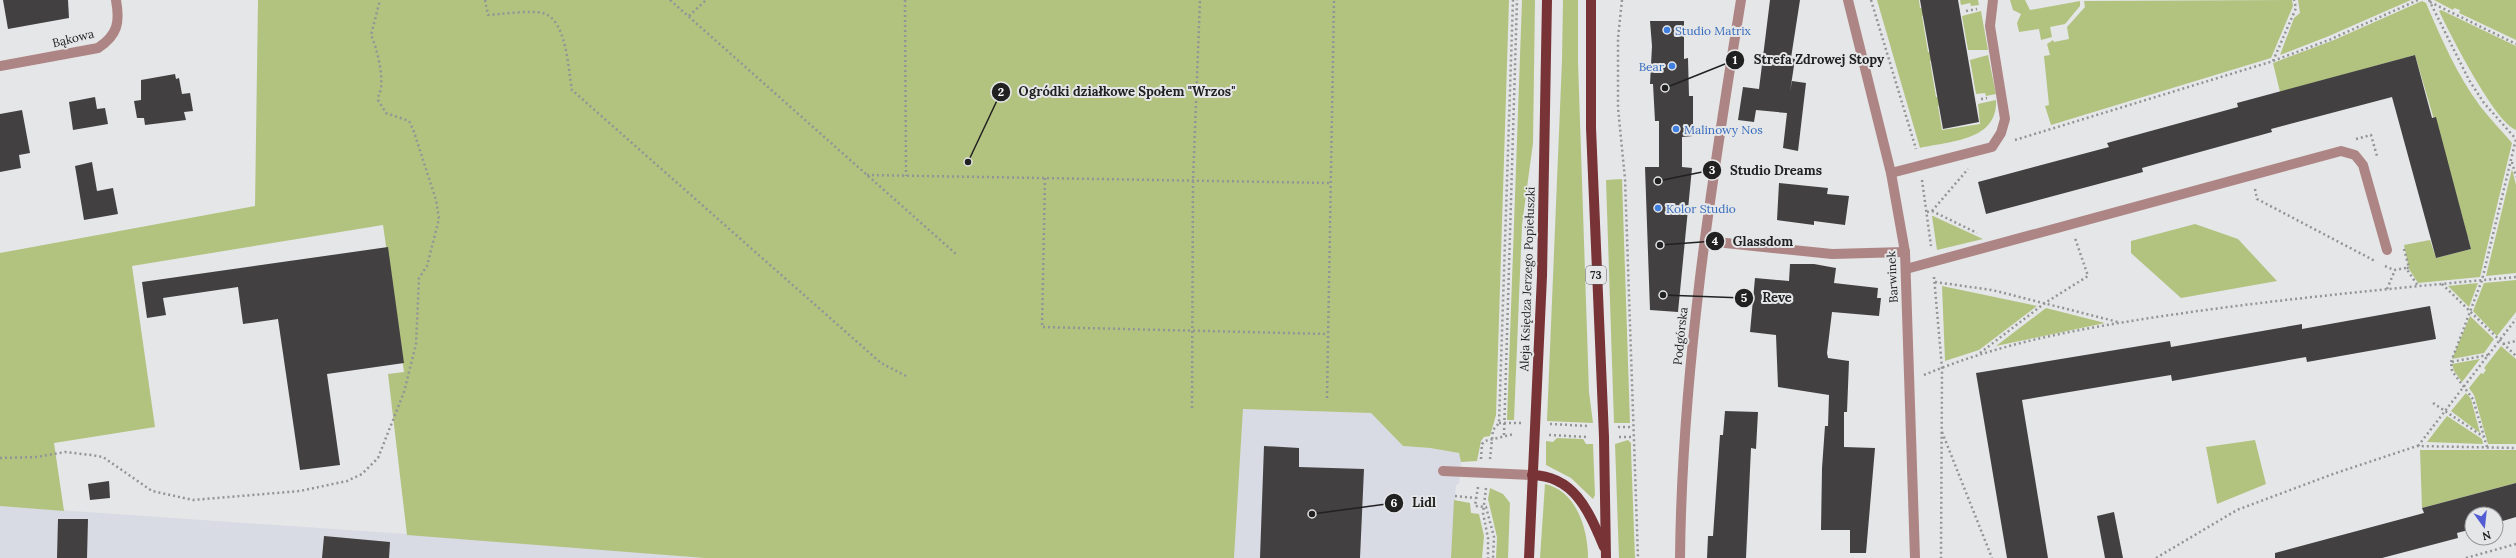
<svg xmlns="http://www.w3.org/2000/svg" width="2516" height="558" viewBox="0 0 2516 558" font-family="Lora,serif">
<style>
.built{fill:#d8dae4}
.green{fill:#b2c380}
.building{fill:#424041}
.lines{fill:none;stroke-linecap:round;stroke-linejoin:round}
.path{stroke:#939495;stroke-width:2.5;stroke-dasharray:2 3;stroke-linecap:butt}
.lane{stroke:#ae8585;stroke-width:10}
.street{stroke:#ae8585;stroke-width:10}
.primary{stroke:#783337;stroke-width:10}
.shop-dot{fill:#3f7fe0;stroke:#e5e6e8;stroke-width:1.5}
.labels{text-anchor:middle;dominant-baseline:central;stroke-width:4;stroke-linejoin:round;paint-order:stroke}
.shield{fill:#e5e6e8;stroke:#5c5c5d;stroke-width:1}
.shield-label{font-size:11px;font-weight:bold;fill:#212122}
.shop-label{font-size:12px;fill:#366cbe;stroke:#e5e6e8;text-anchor:start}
.street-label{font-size:12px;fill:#212122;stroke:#e5e6e8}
.leader{fill:none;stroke:#212122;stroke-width:1.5}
.callout-dot{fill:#212122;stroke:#e5e6e8;stroke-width:1.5}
.mark-label{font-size:12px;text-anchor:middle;font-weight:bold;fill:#fff}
.callout-label{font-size:13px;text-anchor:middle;font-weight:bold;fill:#212122;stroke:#e5e6e8;stroke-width:4;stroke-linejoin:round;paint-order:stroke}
</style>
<rect width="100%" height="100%" fill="#e5e6e8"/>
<g class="built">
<polygon points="1243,409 1371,413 1403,446 1430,448 1459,453 1461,462 1459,484 1456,485 1451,558 1234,558"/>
<polygon points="0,506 507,541 705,558 0,558"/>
</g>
<g class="green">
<polygon points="258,0 1509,0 1496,415 1490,436 1484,437 1481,441 1477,461 1461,462 1459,453 1430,448 1403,446 1371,413 1243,409 1234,558 705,558 407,535 388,374 404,372 383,225 132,266 155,427 54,443 64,511 0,506 0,253 255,206"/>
<polygon points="1522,0 1535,0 1533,143 1522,225 1514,420 1507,420"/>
<polygon points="1563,0 1578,0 1578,61 1589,392 1593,423 1547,421 1562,60"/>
<path d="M 1877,0 L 1919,0 L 1920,8 L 1924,7 L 1926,15 L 1922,16 L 1928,52 L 1932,52 L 1933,60 L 1930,61 L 1936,97 L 1940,97 L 1941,105 L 1938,106 L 1942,130 L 1980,124 L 1978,104 L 1996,100 C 1998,141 1950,141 1920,148 Z"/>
<polygon points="1960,0 1978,0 1979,5 1971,6 1970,3 1961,5"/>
<polygon points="2010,0 2025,0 2030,10 2080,1 2080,6 2065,24 2050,27 2052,37 2041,40 2039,29 2019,32 2017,23 2021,14 2013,10"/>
<polygon points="2292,0 2293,6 2271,58 2051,125 2045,106 2049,105 2044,56 2050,55 2047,44 2053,40 2054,42 2069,39 2067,27 2085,7 2084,1"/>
<polygon points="2298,0 2411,0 2329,36 2280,55 2294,18 2300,13"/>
<polygon points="2434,0 2516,0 2516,40 2459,13 2460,10 2454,8 2453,10"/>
<path d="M 2422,1 L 2426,3 C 2441,38 2457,75 2480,106 C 2490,119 2502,131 2512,143 L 2480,277 L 2418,283 L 2409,269 L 2404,245 L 2430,240 L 2436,258 L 2471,249 L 2468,237 L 2464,238 L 2465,227 L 2456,194 L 2415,55 L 2280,92 L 2273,63 L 2334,40 Z"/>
<path d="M 2441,10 L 2516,46 L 2516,130 C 2495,123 2450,34 2439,11 Z"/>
<polygon points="1981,11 1988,50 1968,50 1962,16"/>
<polygon points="1988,55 1996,94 1986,96 1985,93 1976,94 1970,60"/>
<polygon points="2512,169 2516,185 2516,273 2486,276"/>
<polygon points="1622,179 1630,423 1614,423 1606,180"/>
<polygon points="1932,216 1933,216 1983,239 1937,250"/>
<polygon points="2195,224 2238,239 2277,281 2181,298 2131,253 2131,241"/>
<polygon points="2516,280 2516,312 2497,336 2473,311 2484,283"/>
<polygon points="2478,283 2469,307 2448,286"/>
<polygon points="1942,286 2037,306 1979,350 1945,361"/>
<polygon points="2046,308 2105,323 1996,346"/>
<polygon points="2470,316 2494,339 2484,353 2452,359"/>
<polygon points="2501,346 2516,359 2516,444 2488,444 2474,395 2469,388 2481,373 2483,374 2486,370 2484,368"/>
<polygon points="2480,359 2462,382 2454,371 2452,364"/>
<polygon points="2466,393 2471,399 2480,433 2451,411"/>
<polygon points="2447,416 2482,439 2483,444 2427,442"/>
<polygon points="1557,438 1583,439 1586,444 1593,444 1595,495 1593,499 1571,478 1546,465 1546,441 1553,442"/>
<polygon points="1628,440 1631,443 1631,450 1635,558 1619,558 1615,444"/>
<polygon points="2255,440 2266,484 2217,504 2206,447"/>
<polygon points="2420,450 2516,450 2516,483 2422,508"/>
<path d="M 1545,484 C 1577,491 1588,530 1588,558 L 1540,558 Z"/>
<polygon points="1490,488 1503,494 1510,503 1508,558 1496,558 1497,537 1488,499"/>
<polygon points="1454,500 1470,503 1471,513 1479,514 1484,536 1482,558 1451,558"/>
</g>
<g class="building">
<polygon points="3,0 68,0 69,18 8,29"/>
<polygon points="1770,0 1800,0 1791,58 1795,59 1790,92 1792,81 1806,83 1798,151 1783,148 1787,113 1756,110 1754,122 1738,120 1743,87 1759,89"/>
<polygon points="1920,0 1958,0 1979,122 1943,129"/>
<polygon points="1650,21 1684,21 1684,59 1688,58 1689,96 1693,96 1693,136 1682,137 1682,167 1692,168 1678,312 1650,310 1645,167 1659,167 1659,121 1655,121 1653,84 1650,84 1652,46"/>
<polygon points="2415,55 2432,118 2436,117 2471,249 2436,258 2392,97 2271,129 2272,132 2142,168 2143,172 1986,214 1978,182 2109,147 2107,143 2238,107 2237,103"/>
<polygon points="175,74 176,79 179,78 182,94 190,93 193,111 184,112 186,120 145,125 144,118 137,118 134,101 141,100 141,80"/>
<polygon points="95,97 97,109 105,108 108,124 73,130 69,102"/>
<polygon points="22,110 30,153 19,155 21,168 0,172 0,114"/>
<polygon points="92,162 97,191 113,188 118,214 84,220 75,166"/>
<polygon points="1779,183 1828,188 1827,194 1849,196 1845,225 1814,221 1814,225 1777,220"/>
<polygon points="388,247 404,363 327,374 340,465 300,470 278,319 243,324 238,287 163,298 166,315 147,318 142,282"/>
<polygon points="1790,264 1814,264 1836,268 1834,283 1878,288 1877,298 1881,298 1879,316 1832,312 1827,353 1828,358 1849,361 1847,412 1844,412 1844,447 1875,448 1866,553 1850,553 1850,530 1821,530 1822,468 1825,426 1828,426 1829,395 1778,387 1776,335 1750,332 1755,278 1789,281"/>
<polygon points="2430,306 2436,339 2307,362 2306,357 2172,381 2171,375 2022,400 2048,558 2007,558 1976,373 2170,341 2171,347 2302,324 2302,329"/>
<polygon points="1725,411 1758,412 1756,449 1751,448 1746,558 1707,558 1708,536 1713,536 1720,435 1723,435"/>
<polygon points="1264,446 1299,448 1299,467 1364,469 1360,558 1260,558"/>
<polygon points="109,481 110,498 90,500 88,484"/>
<polygon points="2516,483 2516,517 2496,523 2496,514 2472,514 2472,529 2457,533 2458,538 2382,558 2275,558 2275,553 2424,513 2422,508"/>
<polygon points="2114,512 2123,558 2105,558 2097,516"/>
<polygon points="58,519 88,519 87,558 57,558"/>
<polygon points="324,536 390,542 389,558 322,558"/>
</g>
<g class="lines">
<g class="path">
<path d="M 485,0 L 488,15 C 501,14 532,10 543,13 C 567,20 568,69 572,90 L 881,363 L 906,376"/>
<polyline points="670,0 956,254"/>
<polyline points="905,0 906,176"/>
<polyline points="1622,0 1618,38 1618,108 1625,179 1638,558"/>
<polyline points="1871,0 1916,149"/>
<polyline points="2429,0 2469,80 2484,103 2516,139"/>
<polyline points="2430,2 2516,44"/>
<polyline points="1966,11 1977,9"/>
<polyline points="689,16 706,0"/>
<polyline points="2273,61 2296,8 2294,0"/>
<polyline points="1981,99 1987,98"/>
<polyline points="2356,139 2371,135 2377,156"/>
<polyline points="2015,140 2270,62 2329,40 2418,0"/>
<polyline points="2512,162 2516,177"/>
<polyline points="867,175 1330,183"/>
<polyline points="1045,178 1042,327 1328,334"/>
<polyline points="1922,180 1931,246"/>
<polyline points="2255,189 2257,199 2375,261"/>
<polyline points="1932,211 1968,169"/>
<polyline points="1927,212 1932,211 1977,233"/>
<polyline points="2404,249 2409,268 2406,268"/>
<polyline points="2385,266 2394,270 2406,268 2418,286"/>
<polyline points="1934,277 1942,368 1941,558"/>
<polyline points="1935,282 1992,290 2118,322"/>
<polyline points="2442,284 2516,356"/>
<polyline points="2387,289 2395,270"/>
<polyline points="2503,344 2516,341"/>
<polyline points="1980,353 2045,303 2088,276 2075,238"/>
<polyline points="2451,362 2482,280 2516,139"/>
<path d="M 1924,375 C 2009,339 2101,325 2191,312 C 2299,297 2408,287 2516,277"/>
<polyline points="1327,398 1334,0"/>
<polyline points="2433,403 2484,437"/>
<polyline points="1192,408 1193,180 1200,0"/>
<polyline points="1499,423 1521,423"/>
<polyline points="1550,424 1589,426"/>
<polyline points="1618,427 1633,427"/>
<polyline points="1942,432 1992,558"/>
<polyline points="1504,435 1517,0"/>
<polyline points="1549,435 1588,437"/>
<polyline points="1619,437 1634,437"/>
<polyline points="2418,446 2516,319"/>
<polyline points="2487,447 2473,399 2452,371 2451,362 2488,355"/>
<path d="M 0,458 L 37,457 L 65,452 L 91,455 L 103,457 L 152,491 L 193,500 L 300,491 L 347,481 L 362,474 L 378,458 L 404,392 L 416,344 L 419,278 L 427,266 L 439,219 L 436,200 L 413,129 L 409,121 L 386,113 L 378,100 C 378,95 380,93 381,88 C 383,74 377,48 371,35 L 380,0"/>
<polyline points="1481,459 1482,444 1485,441 1514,434"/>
<polyline points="1490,459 1493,430 1499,423 1513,0"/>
<polyline points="1478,487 1475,506 1486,507 1494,537 1493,558"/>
<polyline points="1486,488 1483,513 1488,538 1488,558"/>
<polyline points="1455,496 1476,498"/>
<polyline points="2156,558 2237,510 2333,474 2417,446 2516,448"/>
<polyline points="2466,558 2516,544"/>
</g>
<g class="lane">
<polyline points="1891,173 1992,147 2001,133 2005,119 1990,26 1993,0"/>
<polyline points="1906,269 2341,151 2355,155 2363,165 2387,250"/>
<polyline points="1443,471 1532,475"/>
</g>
<g class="street">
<polyline points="1848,0 1891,173 1905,252 1915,558"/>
<path d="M 0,66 L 98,48 C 118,35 120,22 116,0"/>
<polyline points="1706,241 1832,254 1905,252"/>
<path d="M 1680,558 C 1682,370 1711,185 1741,0"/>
</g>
<g class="primary">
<polyline points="1591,0 1591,128 1604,437 1606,558"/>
<path d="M 1532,475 C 1575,476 1589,512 1604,547"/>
<polyline points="1529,558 1542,276 1547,0"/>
</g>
</g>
<g class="shop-dot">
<circle cx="1667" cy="30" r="4"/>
<circle cx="1672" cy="66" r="4"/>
<circle cx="1676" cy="129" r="4"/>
<circle cx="1658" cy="208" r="4"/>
</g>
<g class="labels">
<rect class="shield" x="1586" y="266" width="20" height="18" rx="3"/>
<g class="shield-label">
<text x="1596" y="275">73</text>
</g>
<g class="shop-label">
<text x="1675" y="30">Studio Matrix</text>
<text x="1664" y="66" text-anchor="end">Bear</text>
<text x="1684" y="129">Malinowy Nos</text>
<text x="1666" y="208">Kolor Studio</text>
</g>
<g class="street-label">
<text transform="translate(73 38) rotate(-14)">Bąkowa</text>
<text transform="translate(1892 277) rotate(-93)">Barwinek</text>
<text transform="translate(1527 279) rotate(-88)">Aleja Księdza Jerzego Popiełuszki</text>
<text transform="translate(1680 336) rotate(-84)">Podgórska</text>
</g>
</g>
<path class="leader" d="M1665 88L1735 60M968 162L1001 92M1658 181L1712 170M1660 245L1715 241M1663 295L1744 298M1312 514L1394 503"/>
<g class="callout-dot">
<circle cx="1665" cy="88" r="4"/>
<circle cx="968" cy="162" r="4"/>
<circle cx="1658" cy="181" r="4"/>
<circle cx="1660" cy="245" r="4"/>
<circle cx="1663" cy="295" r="4"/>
<circle cx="1312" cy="514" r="4"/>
<circle cx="1735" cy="60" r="10"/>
<circle cx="1001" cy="92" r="10"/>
<circle cx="1712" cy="170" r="10"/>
<circle cx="1715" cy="241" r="10"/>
<circle cx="1744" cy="298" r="10"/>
<circle cx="1394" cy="503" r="10"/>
</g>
<g class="mark-label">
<text x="1735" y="64">1</text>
<text x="1001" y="96">2</text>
<text x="1712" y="174">3</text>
<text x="1715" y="245">4</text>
<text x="1744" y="302">5</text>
<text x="1394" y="507">6</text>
</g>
<g class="callout-label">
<text x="1819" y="64">Strefa Zdrowej Stopy</text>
<text x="1127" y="96">Ogródki działkowe Społem "Wrzos"</text>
<text x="1776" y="175">Studio Dreams</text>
<text x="1763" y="246">Glassdom</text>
<text x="1777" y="302">Reve</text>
<text x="1424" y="507">Lidl</text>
</g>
<g transform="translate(2484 526) rotate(165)"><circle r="19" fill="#e5e6e8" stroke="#979799"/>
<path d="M0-3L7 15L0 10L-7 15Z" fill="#535dd3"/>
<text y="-6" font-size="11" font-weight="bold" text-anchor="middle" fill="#212122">N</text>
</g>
</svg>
